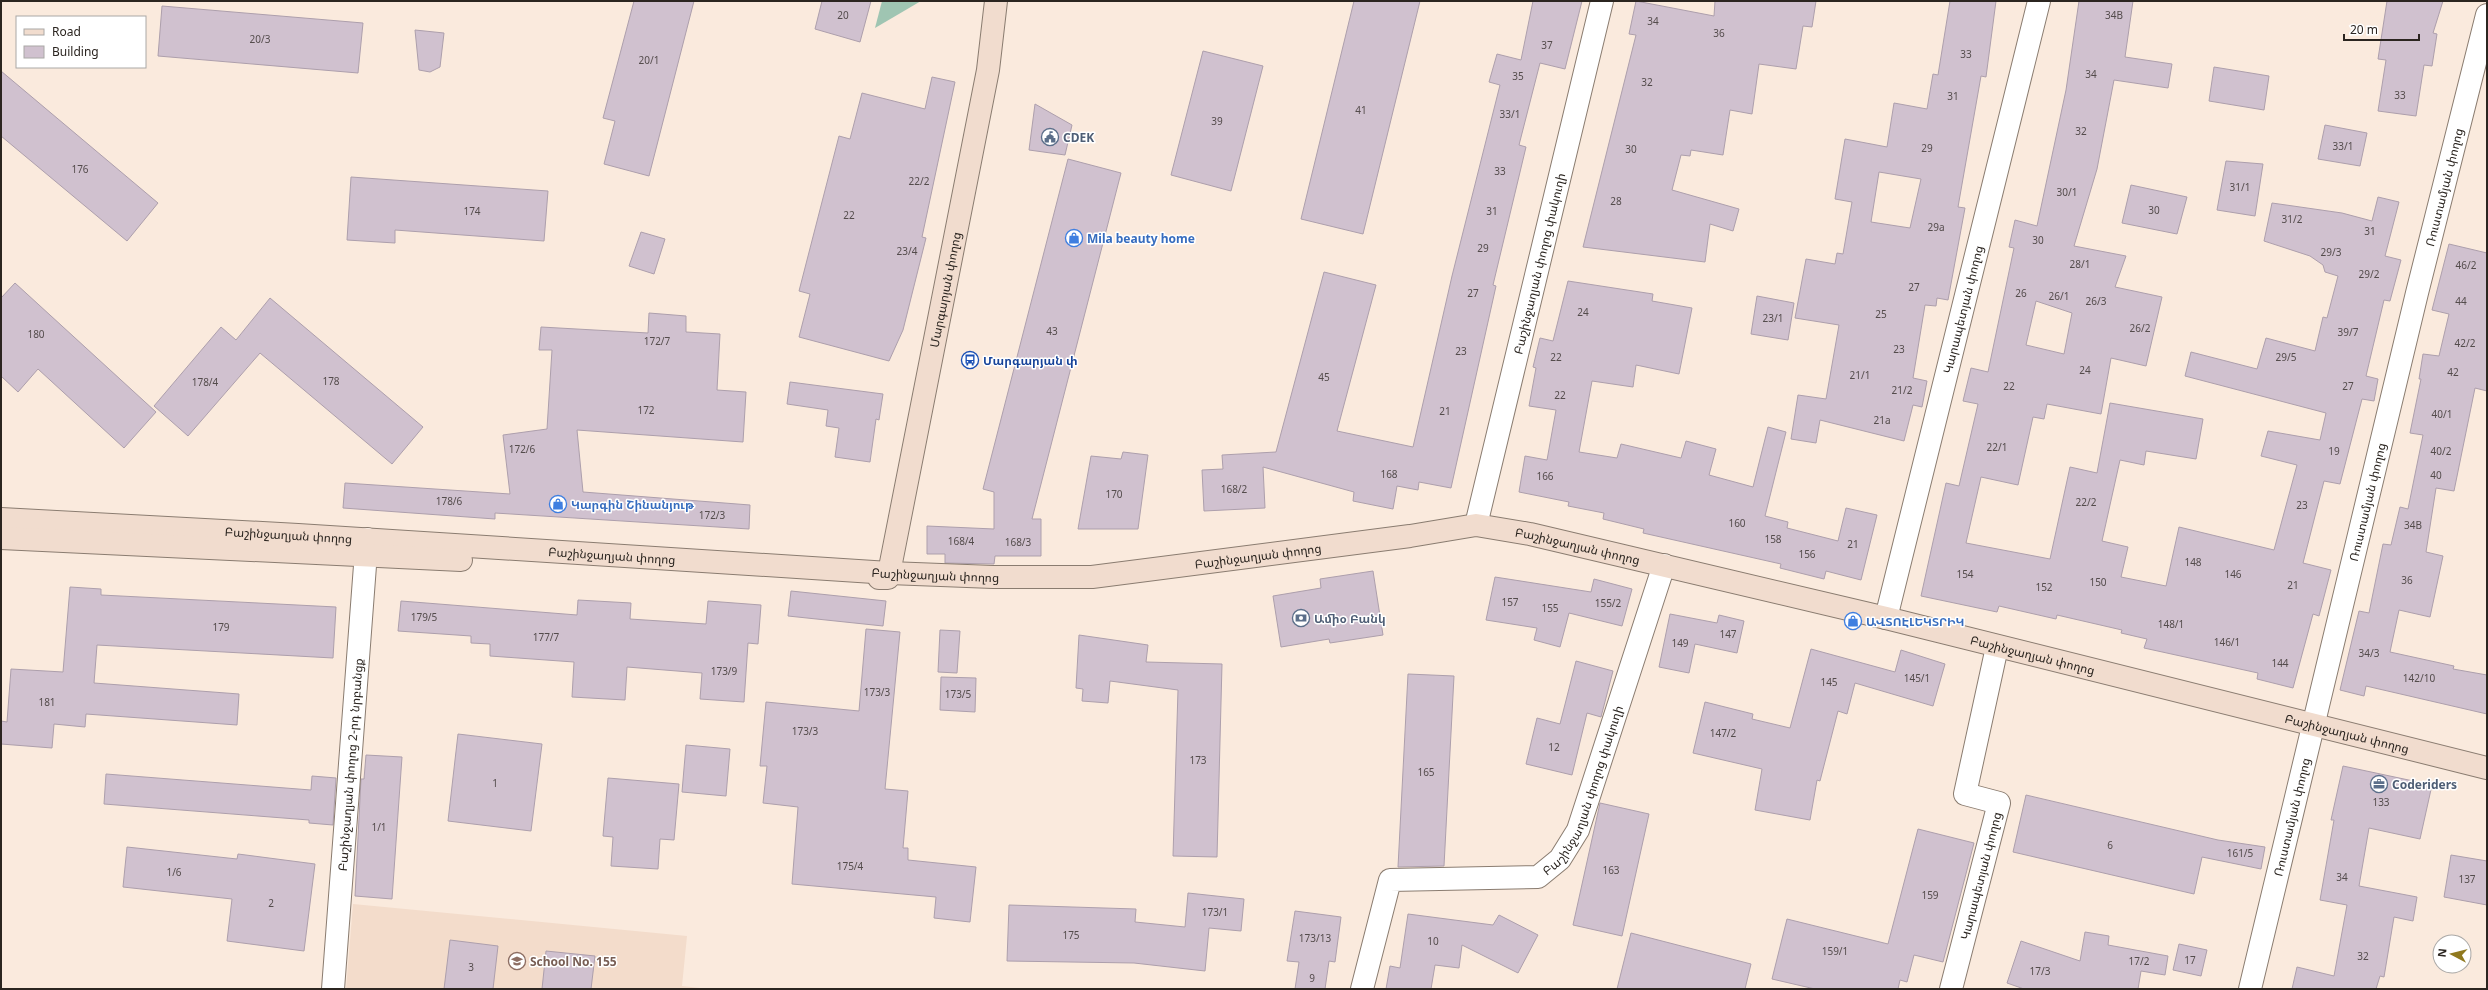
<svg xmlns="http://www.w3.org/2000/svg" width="2488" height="990" viewBox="0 0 2488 990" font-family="'Noto Sans','Noto Sans Armenian',sans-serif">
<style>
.built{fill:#f3dccb}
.green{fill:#9fc5b2}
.building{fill:#d0c1cf;stroke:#ad9fac;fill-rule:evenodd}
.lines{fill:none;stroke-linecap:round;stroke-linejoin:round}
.street-casing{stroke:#8a7c70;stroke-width:24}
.secondary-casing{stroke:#8a7c70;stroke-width:24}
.street{stroke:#fff;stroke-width:22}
.secondary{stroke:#f1dcce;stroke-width:22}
.labels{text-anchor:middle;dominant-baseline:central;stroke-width:3;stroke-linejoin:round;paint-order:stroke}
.number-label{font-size:10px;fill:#544c4c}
.service-label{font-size:12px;font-weight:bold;fill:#4e5e75;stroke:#fff;text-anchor:start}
.street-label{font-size:12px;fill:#2b2520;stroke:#fff}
.shop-label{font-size:12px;font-weight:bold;fill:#366cbe;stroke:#fff;text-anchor:start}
.transit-label{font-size:12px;font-weight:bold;fill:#164399;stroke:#fff;text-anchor:start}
.education-label{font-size:12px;font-weight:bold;fill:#785e54;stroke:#fff;text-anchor:start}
</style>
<rect width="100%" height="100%" fill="#faeadd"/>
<polygon class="built" points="353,904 687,936 682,986 709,989 346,989"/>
<polygon class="green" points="882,1 921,1 875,28"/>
<g class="building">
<polygon points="634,1 694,1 649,176 604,164 615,121 603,118"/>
<polygon points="822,1 871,1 860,42 815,29"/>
<polygon points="1354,1 1420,1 1363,234 1301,219"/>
<polygon points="1533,1 1582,1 1565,69 1540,63 1519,145 1526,147 1493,285 1496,286 1451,488 1419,482 1418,490 1397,486 1393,509 1353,501 1354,492 1263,467 1265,508 1204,511 1202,470 1223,469 1222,455 1276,452 1324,272 1376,285 1337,431 1413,447 1452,276 1500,85 1489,82 1497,54 1521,60"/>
<polygon points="1636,1 1714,16 1715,1 1816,1 1812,27 1803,26 1796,69 1759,64 1752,114 1730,110 1723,155 1691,150 1690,156 1681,155 1672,190 1739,209 1733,231 1710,224 1705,262 1583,247 1636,35 1629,34"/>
<path d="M 1950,1 L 1996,1 L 1986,77 L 1981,76 L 1958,207 L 1965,208 L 1948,300 L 1937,298 L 1936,306 L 1925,305 L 1913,378 L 1927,381 L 1922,407 L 1913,405 L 1904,441 L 1820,420 L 1816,443 L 1791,439 L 1798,395 L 1826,399 L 1839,325 L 1795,318 L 1806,259 L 1835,264 L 1837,253 L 1843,254 L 1852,202 L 1835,199 L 1845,139 L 1887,147 L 1894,103 L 1927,109 L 1933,74 L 1938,75 ZM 1879,172 L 1921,179 L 1910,228 L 1871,222 Z"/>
<path d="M 2079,1 L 2133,1 L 2125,57 L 2172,64 L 2168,88 L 2114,80 L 2097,169 L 2074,246 L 2126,256 L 2115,287 L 2162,297 L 2146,366 L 2111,358 L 2101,414 L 2047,404 L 2044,419 L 2033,417 L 2018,485 L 1981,477 L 1966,543 L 2050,559 L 2070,467 L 2097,473 L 2110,403 L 2203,419 L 2196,459 L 2146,451 L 2144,465 L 2120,460 L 2102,541 L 2128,547 L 2121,577 L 2166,586 L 2179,527 L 2274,550 L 2297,465 L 2261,456 L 2268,431 L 2320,440 L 2326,413 L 2185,376 L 2191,352 L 2257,369 L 2266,338 L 2315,351 L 2323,317 L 2327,318 L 2338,276 L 2325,272 L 2323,265 L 2310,256 L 2264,241 L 2272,203 L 2342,213 L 2372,221 L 2378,197 L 2399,202 L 2385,256 L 2401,260 L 2390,301 L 2384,300 L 2366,376 L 2378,379 L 2374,401 L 2362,399 L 2340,484 L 2324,481 L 2303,563 L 2331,570 L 2319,616 L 2313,614 L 2293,688 L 2257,679 L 2258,673 L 2144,648 L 2147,639 L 2121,633 L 2122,630 L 2057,615 L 2056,619 L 1999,606 L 1997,612 L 1921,596 L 1946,483 L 1959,486 L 1978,404 L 1963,401 L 1971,368 L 1988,372 L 2014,248 L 2009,247 L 2015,220 L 2037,226 L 2066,90 ZM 2036,301 L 2072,313 L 2064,354 L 2026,345 Z"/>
<polygon points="2387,1 2443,1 2433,33 2437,34 2432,66 2424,65 2416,116 2378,111 2386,60 2378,59"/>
<polygon points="162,6 363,23 358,73 158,56"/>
<polygon points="415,30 444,33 440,67 430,72 419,70"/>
<polygon points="1203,51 1263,66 1231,191 1171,175"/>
<polygon points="2214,67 2269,76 2264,110 2209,101"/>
<polygon points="1,71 158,203 127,241 1,136"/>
<polygon points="932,77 955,82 922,237 926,238 903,330 889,361 799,337 810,294 799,291 839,136 850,139 862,93 925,109"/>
<polygon points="1035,104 1072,125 1065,155 1029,150"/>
<polygon points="2325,125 2367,133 2360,166 2318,159"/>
<polygon points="1068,159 1121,173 1032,519 1041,519 1041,556 995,556 994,564 945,563 945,554 927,554 927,526 994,529 994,492 983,489"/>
<polygon points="2226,161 2263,164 2255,216 2217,210"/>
<polygon points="351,177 548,191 544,241 395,230 395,243 347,240"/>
<polygon points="2131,185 2187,197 2177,234 2122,223"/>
<polygon points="641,232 665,239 654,274 629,266"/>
<polygon points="2449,244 2487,253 2487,391 2475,388 2454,491 2436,488 2426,552 2443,556 2430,617 2399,610 2390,652 2454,666 2453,669 2487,675 2487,714 2366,686 2364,696 2340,690 2359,611 2369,613 2383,544 2391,545 2400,507 2408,509 2423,435 2410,433 2421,379 2419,379 2423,354 2439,356 2449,314 2432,310"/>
<polygon points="1568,281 1653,294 1652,301 1692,308 1679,374 1636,365 1633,387 1592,381 1579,452 1617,458 1621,444 1681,458 1686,441 1716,449 1709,475 1753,487 1768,427 1786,432 1765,516 1788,522 1787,528 1838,541 1846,508 1877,515 1861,580 1826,571 1824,579 1780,568 1781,564 1643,533 1644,529 1603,519 1604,513 1568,506 1569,502 1519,492 1525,456 1547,460 1556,410 1529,406 1536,368 1533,367 1540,338 1553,341"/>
<polygon points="15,283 156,412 124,448 38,369 18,392 1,376 1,298"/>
<polygon points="1757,296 1794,303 1788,340 1751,334"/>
<polygon points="270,298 423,427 392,464 260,353 188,436 154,406 221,327 236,340"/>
<polygon points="649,313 686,316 686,332 720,334 717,390 746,392 743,442 577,430 583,492 750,505 749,529 495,513 495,519 343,508 345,483 510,494 503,435 547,429 552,350 539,350 541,327 648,333"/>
<polygon points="790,382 883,394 879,420 876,419 870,462 835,457 839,428 826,426 828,410 787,404"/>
<polygon points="1123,452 1148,455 1138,529 1078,529 1091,456 1121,459"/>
<polygon points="1373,571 1383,635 1330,643 1329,639 1281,647 1273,596 1321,588 1320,579"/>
<polygon points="1495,577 1591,592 1594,579 1632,589 1622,626 1569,613 1560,647 1534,640 1537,628 1486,620"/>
<polygon points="70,587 101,589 101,595 336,607 333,658 97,645 94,683 239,694 237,725 86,714 85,727 54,724 52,748 1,744 1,721 7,722 11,669 63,672"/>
<polygon points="791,591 886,601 883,626 788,616"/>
<polygon points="578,600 631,603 630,619 706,624 708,601 761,605 758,644 748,643 744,702 700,699 702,673 627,667 625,700 572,697 574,662 490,656 490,644 471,643 471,636 398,631 401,601 577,615"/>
<polygon points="1670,614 1717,623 1719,615 1744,621 1737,653 1695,644 1689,673 1659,667"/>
<polygon points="866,629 900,632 885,789 908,791 903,848 908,848 908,860 976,867 970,922 934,918 936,897 792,884 798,807 763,803 767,766 760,766 766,702 859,711"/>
<polygon points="940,630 960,631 957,673 938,672"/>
<polygon points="1079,635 1148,645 1146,662 1222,664 1217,857 1173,856 1178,690 1110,681 1108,703 1082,701 1083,689 1076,688"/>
<polygon points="1811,649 1895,672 1901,650 1945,664 1933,706 1855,683 1847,714 1838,711 1820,781 1817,780 1810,820 1755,810 1762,769 1693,753 1705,702 1753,714 1752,719 1790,728"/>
<polygon points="1576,661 1613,671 1601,717 1587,713 1572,775 1526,764 1537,718 1560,724"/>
<polygon points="1408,674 1454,676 1444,866 1398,867"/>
<polygon points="941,677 976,678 975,712 940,710"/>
<polygon points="458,734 542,744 531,831 448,821"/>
<polygon points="686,745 730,749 726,796 682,792"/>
<polygon points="366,755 402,757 392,899 355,896 361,779 364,779"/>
<polygon points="2343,766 2432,785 2420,839 2369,828 2359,886 2417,897 2413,921 2394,917 2384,977 2380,976 2376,989 2292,989 2297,967 2334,976 2347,905 2320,900 2334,820 2331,820"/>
<polygon points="106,774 311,790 312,776 336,778 333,825 309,823 309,820 104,804"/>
<polygon points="608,778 679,784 674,840 660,839 658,869 611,866 613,837 603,836"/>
<polygon points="2026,795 2218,840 2265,847 2261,869 2202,857 2194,894 2013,852"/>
<polygon points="1600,803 1649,814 1622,936 1573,925"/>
<polygon points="1918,829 1974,843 1943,962 1914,955 1907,982 1900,980 1898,989 1815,989 1772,979 1787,919 1888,944"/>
<polygon points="127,847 237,859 238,854 315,864 304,951 227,941 232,899 123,887"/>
<polygon points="2451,855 2487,861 2487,905 2444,897"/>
<polygon points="1188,893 1244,899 1241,931 1209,928 1205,971 1134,963 1007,961 1009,905 1136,909 1135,922 1185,927"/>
<polygon points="1295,911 1341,917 1335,962 1329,961 1325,989 1295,989 1299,962 1287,961"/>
<polygon points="1408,914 1493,925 1499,915 1538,935 1518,973 1462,945 1459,968 1435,965 1431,989 1386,989 1390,966 1400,968"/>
<polygon points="2085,932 2109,936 2108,945 2168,956 2165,975 2141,971 2138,989 2024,989 2007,983 2021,941 2080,961"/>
<polygon points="1631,933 1751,964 1745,989 1617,989"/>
<polygon points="450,940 498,946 493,989 444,989"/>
<polygon points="2179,944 2207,950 2201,976 2173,970"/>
<polygon points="546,951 595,956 591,989 542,989"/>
</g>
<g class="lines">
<g class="street-casing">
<g id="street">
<path id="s1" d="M 1476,525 L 1602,1"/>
<path id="s2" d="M 1886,618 L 2039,1"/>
<path id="s3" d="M 333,989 L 367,539"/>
<path id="s4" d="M 1362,989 L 1390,880 L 1538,877 L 1560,859 L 1578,830 L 1664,565"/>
<path id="s5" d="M 1951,989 L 1999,803 L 1965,794 L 1997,647"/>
<path id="s6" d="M 2250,989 L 2417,293 L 2487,15"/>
</g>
</g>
<g class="secondary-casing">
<g id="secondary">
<path id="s7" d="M 1,519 L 298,535 L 889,573 L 993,577 L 1092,577 L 1410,536 L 1476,525 L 1530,534 L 1886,618 L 2487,768"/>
<polyline points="1,538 461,560"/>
<path id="s8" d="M 879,578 L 888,578 L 889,573 L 988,70 L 996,1"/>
</g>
</g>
<use href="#street" class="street"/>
<use href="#secondary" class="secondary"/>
</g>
<defs>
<g id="civic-ring" transform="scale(0.9)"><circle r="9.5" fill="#fff" stroke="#5c6f8a" stroke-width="1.5"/><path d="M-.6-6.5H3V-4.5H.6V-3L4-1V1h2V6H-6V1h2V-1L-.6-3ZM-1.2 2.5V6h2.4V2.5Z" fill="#5c6f8a"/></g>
<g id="shop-ring" transform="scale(0.9)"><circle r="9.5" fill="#fff" stroke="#3f7fe0" stroke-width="1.5"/><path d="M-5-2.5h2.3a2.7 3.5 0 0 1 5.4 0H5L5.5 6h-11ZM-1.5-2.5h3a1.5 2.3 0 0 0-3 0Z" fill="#3f7fe0"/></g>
<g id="bus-ring" transform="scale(0.9)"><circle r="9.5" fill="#fff" stroke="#1a4fb4" stroke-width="1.5"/><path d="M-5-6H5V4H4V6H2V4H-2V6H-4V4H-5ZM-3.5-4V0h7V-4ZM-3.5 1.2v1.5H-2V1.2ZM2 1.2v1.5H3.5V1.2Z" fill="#1a4fb4"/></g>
<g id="bank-ring" transform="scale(0.9)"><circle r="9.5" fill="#fff" stroke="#5c6f8a" stroke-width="1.5"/><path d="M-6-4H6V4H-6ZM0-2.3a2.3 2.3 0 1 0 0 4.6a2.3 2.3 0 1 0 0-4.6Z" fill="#5c6f8a"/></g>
<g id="office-ring" transform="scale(0.9)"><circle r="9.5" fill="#fff" stroke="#5c6f8a" stroke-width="1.5"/><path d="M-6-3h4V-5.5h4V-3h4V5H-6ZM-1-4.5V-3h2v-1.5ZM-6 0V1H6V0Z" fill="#5c6f8a"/></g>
<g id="school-ring" transform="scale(0.9)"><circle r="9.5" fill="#fff" stroke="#8d6e63" stroke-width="1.5"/><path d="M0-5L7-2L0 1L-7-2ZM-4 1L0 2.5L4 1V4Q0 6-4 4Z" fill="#8d6e63"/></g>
</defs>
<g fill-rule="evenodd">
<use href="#civic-ring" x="1050" y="137"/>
<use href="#shop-ring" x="1074" y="238"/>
<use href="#bus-ring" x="970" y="360"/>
<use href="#shop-ring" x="558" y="504"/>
<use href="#bank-ring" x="1301" y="618"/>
<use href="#shop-ring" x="1853" y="621"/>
<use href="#office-ring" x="2379" y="784"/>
<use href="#school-ring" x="517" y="961"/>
</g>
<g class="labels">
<g class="number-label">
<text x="843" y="15">20</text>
<text x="2114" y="15">34B</text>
<text x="1653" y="21">34</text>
<text x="1719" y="33">36</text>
<text x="260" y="39">20/3</text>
<text x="1547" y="45">37</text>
<text x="1966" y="54">33</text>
<text x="649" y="60">20/1</text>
<text x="2091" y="74">34</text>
<text x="1518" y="76">35</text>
<text x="1647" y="82">32</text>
<text x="2400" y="95">33</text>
<text x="1953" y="96">31</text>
<text x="1361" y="110">41</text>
<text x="1510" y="114">33/1</text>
<text x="1217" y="121">39</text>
<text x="2081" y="131">32</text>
<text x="2343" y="146">33/1</text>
<text x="1927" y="148">29</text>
<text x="1631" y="149">30</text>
<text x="80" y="169">176</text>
<text x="1500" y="171">33</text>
<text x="919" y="181">22/2</text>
<text x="2240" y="187">31/1</text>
<text x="2067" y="192">30/1</text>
<text x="1616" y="201">28</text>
<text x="2154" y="210">30</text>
<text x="472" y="211">174</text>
<text x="1492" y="211">31</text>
<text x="849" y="215">22</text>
<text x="2292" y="219">31/2</text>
<text x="1936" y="227">29a</text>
<text x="2370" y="231">31</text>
<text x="2038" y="240">30</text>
<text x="1483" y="248">29</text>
<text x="907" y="251">23/4</text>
<text x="2331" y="252">29/3</text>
<text x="2080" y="264">28/1</text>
<text x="2466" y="265">46/2</text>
<text x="2369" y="274">29/2</text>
<text x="1914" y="287">27</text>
<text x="1473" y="293">27</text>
<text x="2021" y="293">26</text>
<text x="2059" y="296">26/1</text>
<text x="2096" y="301">26/3</text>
<text x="2461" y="301">44</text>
<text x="1583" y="312">24</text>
<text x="1881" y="314">25</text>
<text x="1773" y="318">23/1</text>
<text x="2140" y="328">26/2</text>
<text x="1052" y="331">43</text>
<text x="2348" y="332">39/7</text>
<text x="36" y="334">180</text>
<text x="657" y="341">172/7</text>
<text x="2465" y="343">42/2</text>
<text x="1899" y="349">23</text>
<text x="1461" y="351">23</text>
<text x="1556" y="357">22</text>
<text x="2286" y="357">29/5</text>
<text x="2085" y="370">24</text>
<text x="2453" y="372">42</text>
<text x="1860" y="375">21/1</text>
<text x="1324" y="377">45</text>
<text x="331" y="381">178</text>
<text x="205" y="382">178/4</text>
<text x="2009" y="386">22</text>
<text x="2348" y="386">27</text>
<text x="1902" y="390">21/2</text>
<text x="1560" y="395">22</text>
<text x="646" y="410">172</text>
<text x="1445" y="411">21</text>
<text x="2442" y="414">40/1</text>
<text x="1882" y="420">21a</text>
<text x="1997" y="447">22/1</text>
<text x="522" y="449">172/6</text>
<text x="2334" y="451">19</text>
<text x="2441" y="451">40/2</text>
<text x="1389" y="474">168</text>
<text x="2436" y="475">40</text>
<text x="1545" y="476">166</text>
<text x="1234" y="489">168/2</text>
<text x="1114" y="494">170</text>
<text x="449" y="501">178/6</text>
<text x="2086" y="502">22/2</text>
<text x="2302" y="505">23</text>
<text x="712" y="515">172/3</text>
<text x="1737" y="523">160</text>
<text x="2413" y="525">34B</text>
<text x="1773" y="539">158</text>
<text x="961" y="541">168/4</text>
<text x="1018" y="542">168/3</text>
<text x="1853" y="544">21</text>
<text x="1807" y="554">156</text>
<text x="2193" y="562">148</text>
<text x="1965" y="574">154</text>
<text x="2233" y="574">146</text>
<text x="2407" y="580">36</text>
<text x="2098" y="582">150</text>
<text x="2293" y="585">21</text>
<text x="2044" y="587">152</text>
<text x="1510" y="602">157</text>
<text x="1608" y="603">155/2</text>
<text x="1550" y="608">155</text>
<text x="424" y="617">179/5</text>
<text x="2171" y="624">148/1</text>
<text x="221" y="627">179</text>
<text x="1728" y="634">147</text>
<text x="546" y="637">177/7</text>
<text x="2227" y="642">146/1</text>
<text x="1680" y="643">149</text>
<text x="2369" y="653">34/3</text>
<text x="2280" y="663">144</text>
<text x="724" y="671">173/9</text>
<text x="1917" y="678">145/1</text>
<text x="2419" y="678">142/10</text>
<text x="1829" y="682">145</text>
<text x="877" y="692">173/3</text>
<text x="958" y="694">173/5</text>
<text x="47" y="702">181</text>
<text x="805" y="731">173/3</text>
<text x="1723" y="733">147/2</text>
<text x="1554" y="747">12</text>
<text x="1198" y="760">173</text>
<text x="1426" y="772">165</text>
<text x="495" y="783">1</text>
<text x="2381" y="802">133</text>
<text x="379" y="827">1/1</text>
<text x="2110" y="845">6</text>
<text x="2240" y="853">161/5</text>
<text x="850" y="866">175/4</text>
<text x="1611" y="870">163</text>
<text x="174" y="872">1/6</text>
<text x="2342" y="877">34</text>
<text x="2467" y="879">137</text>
<text x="1930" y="895">159</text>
<text x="271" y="903">2</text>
<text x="1215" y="912">173/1</text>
<text x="1071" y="935">175</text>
<text x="1315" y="938">173/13</text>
<text x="1433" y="941">10</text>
<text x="1835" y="951">159/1</text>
<text x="2363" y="956">32</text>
<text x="2190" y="960">17</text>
<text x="2139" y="961">17/2</text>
<text x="471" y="967">3</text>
<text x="2040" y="971">17/3</text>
<text x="1312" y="978">9</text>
</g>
<g class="service-label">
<text x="1063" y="137">CDEK</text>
<text x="1314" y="618">Ամիօ Բանկ</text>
<text x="2392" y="784">Coderiders</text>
</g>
<g class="street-label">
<text stroke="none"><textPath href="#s6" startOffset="825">Ռուստամյան փողոց</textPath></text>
<text stroke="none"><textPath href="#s1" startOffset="269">Բաշինջաղյան փողոց փակուղի</textPath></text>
<text stroke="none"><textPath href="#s8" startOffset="303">Մարգարյան փողոց</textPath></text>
<text stroke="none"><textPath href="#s2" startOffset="318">Կարապետյան փողոց</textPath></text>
<text stroke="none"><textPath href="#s6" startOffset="501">Ռուստամյան փողոց</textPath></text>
<text stroke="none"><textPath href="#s7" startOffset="288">Բաշինջաղյան փողոց</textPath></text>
<text stroke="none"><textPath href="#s7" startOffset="1584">Բաշինջաղյան փողոց</textPath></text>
<text stroke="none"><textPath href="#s7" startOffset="612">Բաշինջաղյան փողոց</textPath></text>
<text stroke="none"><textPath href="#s7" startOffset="1260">Բաշինջաղյան փողոց</textPath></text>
<text stroke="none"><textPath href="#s7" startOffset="936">Բաշինջաղյան փողոց</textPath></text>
<text stroke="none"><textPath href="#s7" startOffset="2052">Բաշինջաղյան փողոց</textPath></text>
<text stroke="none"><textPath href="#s7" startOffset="2376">Բաշինջաղյան փողոց</textPath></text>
<text stroke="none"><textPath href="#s3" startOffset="225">Բաշինջաղյան փողոց 2-րդ նրբանցք</textPath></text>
<text stroke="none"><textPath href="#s4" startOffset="361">Բաշինջաղյան փողոց փակուղի</textPath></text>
<text stroke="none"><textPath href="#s6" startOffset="177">Ռուստամյան փողոց</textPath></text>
<text stroke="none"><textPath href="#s5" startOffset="117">Կարապետյան փողոց</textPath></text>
</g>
<g class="shop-label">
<text x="1087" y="238">Mila beauty home</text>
<text x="571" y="504">Կարգին Շինանյութ</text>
<text x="1866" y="621">ԱՎՏՈԷԼԵԿՏՐԻԿ</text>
</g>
<g class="transit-label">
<text x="983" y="360">Մարգարյան փ</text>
</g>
<g class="education-label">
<text x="530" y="961">School No. 155</text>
</g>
</g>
<rect width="2488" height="990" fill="none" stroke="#2b2520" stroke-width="4"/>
<rect x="16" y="16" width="130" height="52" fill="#ffffff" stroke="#aaa8a6"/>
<rect x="24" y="29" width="20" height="6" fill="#f1dcce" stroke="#aaa8a6"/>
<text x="52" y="36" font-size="12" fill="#2b2520">Road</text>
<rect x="24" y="46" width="20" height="12" fill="#d0c1cf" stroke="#aaa8a6"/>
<text x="52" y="56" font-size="12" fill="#2b2520">Building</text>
<g transform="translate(2452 954) rotate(277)"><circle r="19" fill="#ffffff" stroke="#aaa8a6"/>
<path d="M0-3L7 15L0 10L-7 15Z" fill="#90791f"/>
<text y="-6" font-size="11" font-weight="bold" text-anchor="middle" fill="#2b2520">N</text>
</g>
<path d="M2344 34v6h75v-6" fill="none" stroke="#2b2520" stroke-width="2"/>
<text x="2350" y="34" font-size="12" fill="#2b2520" stroke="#ffffff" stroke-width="3" paint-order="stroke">20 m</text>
</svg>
